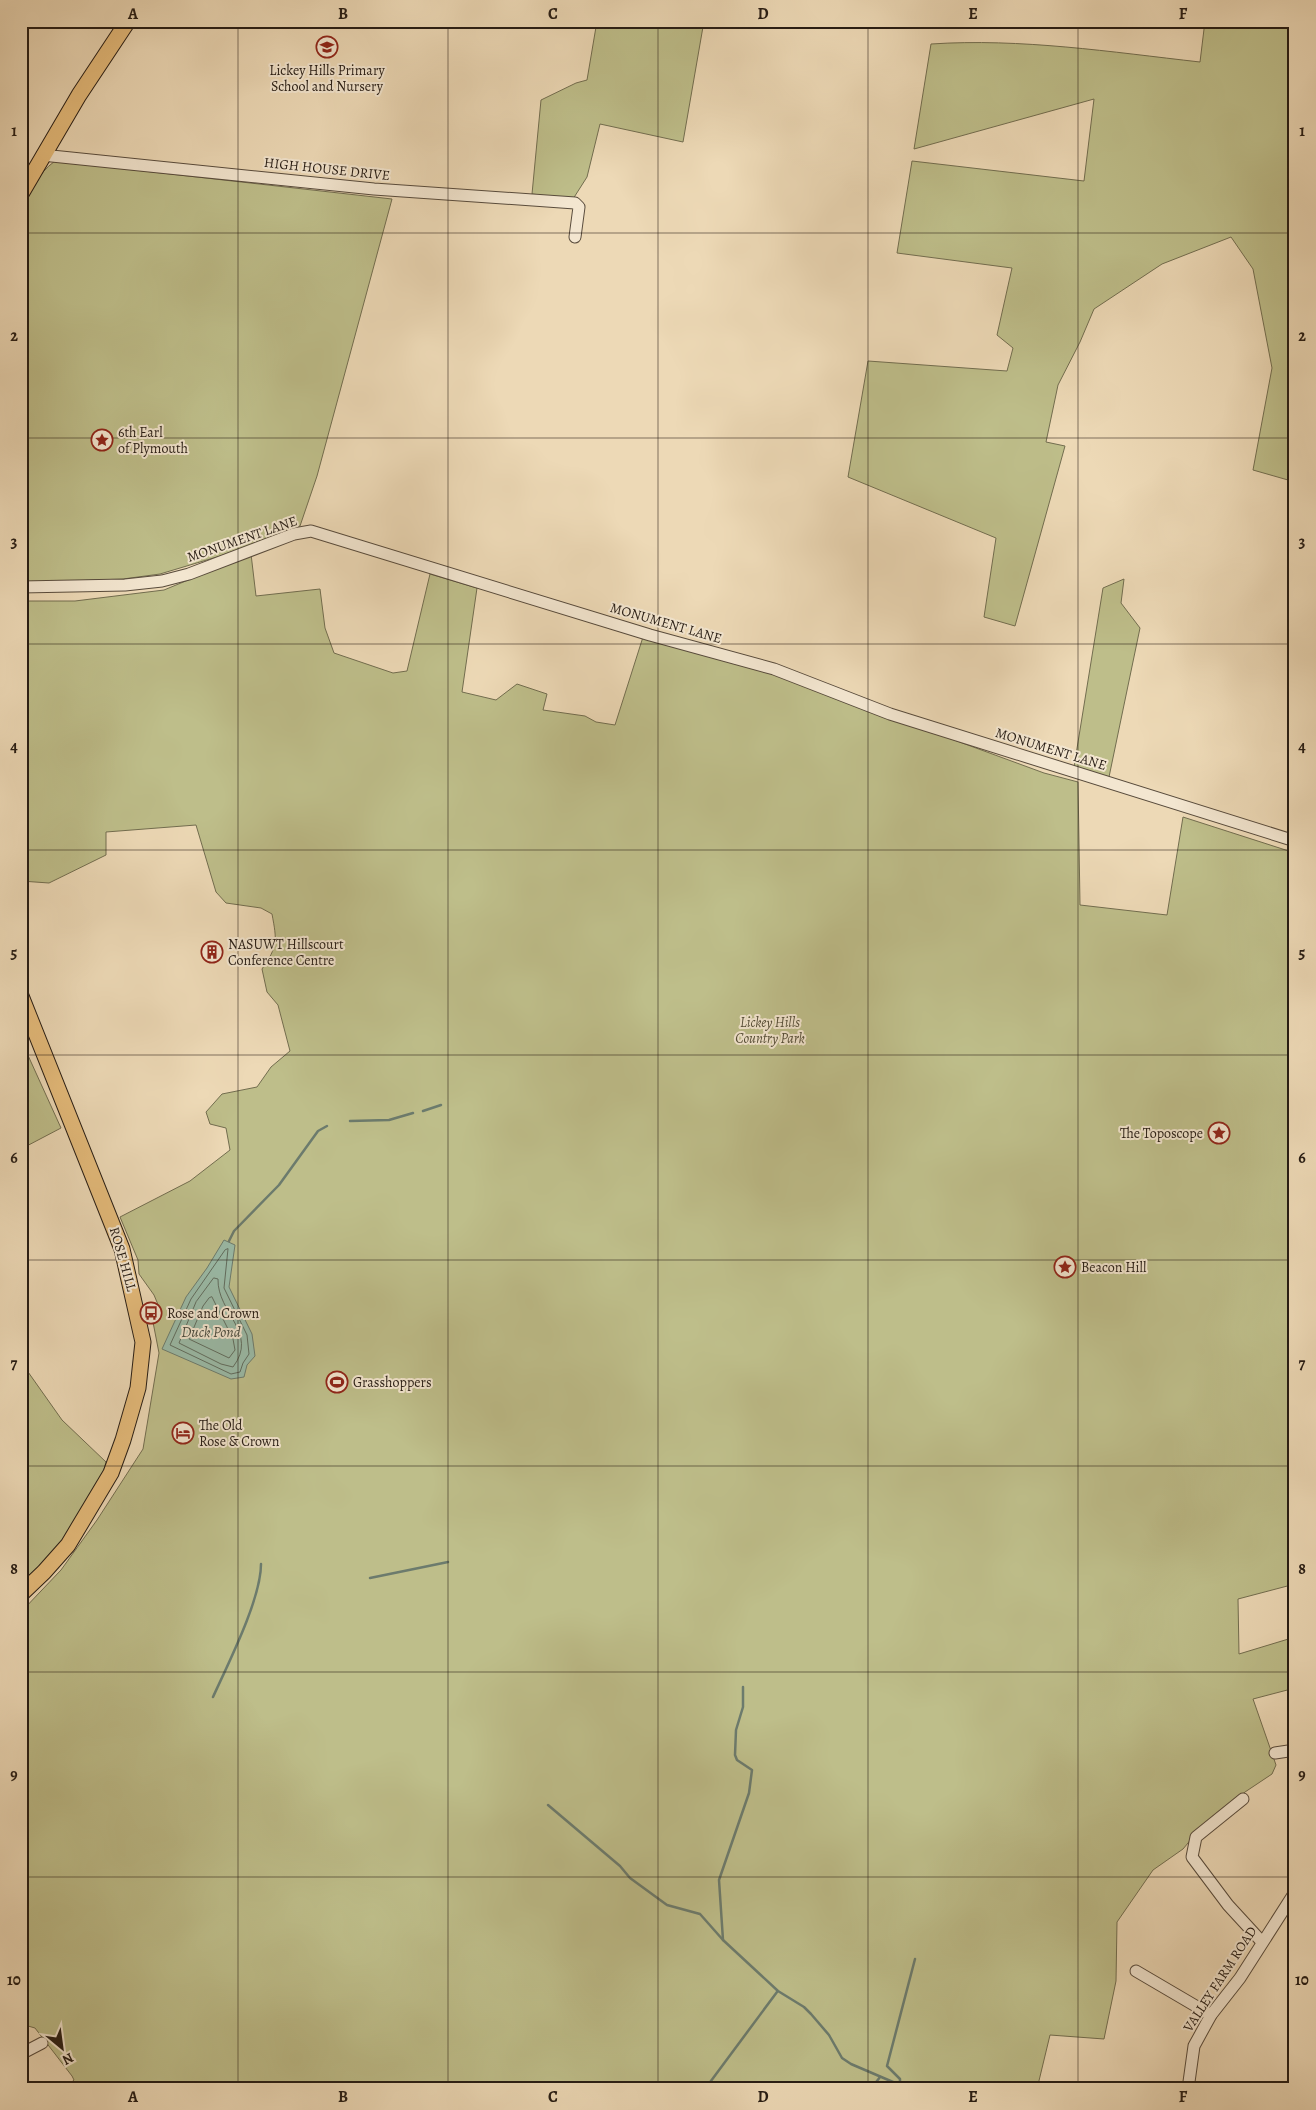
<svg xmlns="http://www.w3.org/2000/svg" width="1316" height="2110" viewBox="0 0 1316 2110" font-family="Alegreya,serif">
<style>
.green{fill:#bebe8a;stroke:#726d4f}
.water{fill:#9abba8;stroke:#6c7b6d}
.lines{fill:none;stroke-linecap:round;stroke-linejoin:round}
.shore{stroke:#606c5e;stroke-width:1}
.stream{stroke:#6c7b6d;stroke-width:2.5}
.minor-casing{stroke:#584b3c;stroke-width:13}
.major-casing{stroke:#261c14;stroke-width:17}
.minor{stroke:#f3e6d0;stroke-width:11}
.major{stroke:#e6bc7b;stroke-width:15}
.grid{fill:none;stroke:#261c14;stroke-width:1;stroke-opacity:0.55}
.labels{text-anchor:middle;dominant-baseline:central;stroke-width:4;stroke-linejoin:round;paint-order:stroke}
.poi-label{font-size:14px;fill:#261c14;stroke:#f3e6d0;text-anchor:start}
.street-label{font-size:14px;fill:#261c14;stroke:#f3e6d0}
.park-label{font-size:14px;font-style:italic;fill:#544d37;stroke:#f3e6d0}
.water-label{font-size:15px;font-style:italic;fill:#494c40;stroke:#f3e6d0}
.neatline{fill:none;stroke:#261c14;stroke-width:2}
.grid-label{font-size:16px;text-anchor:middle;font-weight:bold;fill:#261c14}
</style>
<rect width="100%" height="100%" fill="#edd9b6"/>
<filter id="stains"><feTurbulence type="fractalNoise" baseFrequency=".004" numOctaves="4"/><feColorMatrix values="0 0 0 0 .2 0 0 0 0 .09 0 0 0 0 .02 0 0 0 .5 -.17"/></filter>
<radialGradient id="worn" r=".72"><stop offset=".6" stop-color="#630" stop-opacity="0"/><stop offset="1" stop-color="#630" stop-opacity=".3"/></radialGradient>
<g class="green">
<polygon points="597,21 704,21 683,142 600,124 587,177 573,199 532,194 541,100 576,83 587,80"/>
<path d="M 1205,21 L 1295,21 L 1295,482 L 1253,470 L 1272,368 L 1253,269 L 1231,237 L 1162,264 L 1094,309 L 1080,342 L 1058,385 L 1046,442 L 1065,446 L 1015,626 L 984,617 L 996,538 L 848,477 L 868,361 L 1007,371 L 1013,348 L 997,335 L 1012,268 L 897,253 L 912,161 L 1084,181 L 1094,99 L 914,149 L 931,44 C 1021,38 1111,52 1200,62 Z"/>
<path d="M 55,161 L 392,199 L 317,476 L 300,526 L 220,556 L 160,574 L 123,579 L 21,583 L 21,213 C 29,193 37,174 55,161 Z"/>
<path d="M 251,554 L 256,596 L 320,589 L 325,628 L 334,653 L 393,673 L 407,671 L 430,574 L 477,588 L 462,692 L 496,700 L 517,684 L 547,694 L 543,710 L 585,716 L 596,722 L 615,725 L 643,637 L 769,672 L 1044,773 L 1078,782 L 1080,905 L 1167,915 L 1183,817 L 1295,853 L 1295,1584 L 1238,1599 L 1239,1654 L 1295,1637 L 1295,1688 L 1253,1699 L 1276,1765 L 1272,1774 L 1245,1792 L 1193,1837 L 1183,1849 L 1153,1870 L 1117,1922 L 1116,1981 L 1104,2039 L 1050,2035 L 1037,2089 L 64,2089 L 74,2080 L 72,2076 L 35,2028 L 21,2024 L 21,1612 L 61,1570 L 97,1520 L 143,1449 L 159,1353 L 152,1317 L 159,1307 L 154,1295 L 139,1274 L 138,1260 L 120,1217 L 190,1181 L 230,1150 L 226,1128 L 210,1124 L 206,1112 L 222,1094 L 257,1087 L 271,1067 L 290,1051 L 278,1005 L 267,992 L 262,969 C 278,946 277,941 272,914 L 261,908 L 226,903 L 216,892 L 196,825 L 106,832 L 106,855 L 49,883 L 21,881 L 21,601 L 75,601 L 164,590 Z"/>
<polygon points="1124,579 1121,603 1140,628 1109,777 1074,767 1103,588"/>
<polygon points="21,1040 61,1128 21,1149"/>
<polygon points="21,1362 62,1420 106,1462 102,1477 67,1542 21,1589"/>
</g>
<polygon class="water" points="224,1240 235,1245 229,1287 252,1334 255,1356 247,1365 244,1377 231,1379 162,1349 186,1297 207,1268"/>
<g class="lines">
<g class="shore">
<polygon points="228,1249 224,1288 247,1335 249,1354 243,1363 240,1372 231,1374 170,1345 191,1299 225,1250"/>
<path d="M 214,1278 L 218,1279 C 217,1313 259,1333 233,1367 L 221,1364 L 179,1343 L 196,1302 Z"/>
<polygon points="212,1297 233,1339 235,1350 229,1358 189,1339 203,1306 209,1298"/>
</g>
<g class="stream">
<polyline points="423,1111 441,1105"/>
<polyline points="350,1121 389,1120 413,1113"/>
<polyline points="229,1241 234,1231 279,1185 318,1131 327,1126"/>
<polyline points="370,1578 448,1562"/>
<path d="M 213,1697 C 228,1664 261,1599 261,1564"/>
<polyline points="548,1805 620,1866 630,1878 667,1905 700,1914 723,1940 778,1991 804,2007 811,2014 829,2035 842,2058 851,2064 900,2085 900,2079 887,2066 915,1959"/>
<polyline points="723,1940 719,1880 749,1793 752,1770 737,1760 735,1755 736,1730 743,1707 743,1687"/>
<polyline points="705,2089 777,1992"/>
<polyline points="871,2089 880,2077"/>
</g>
<g class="minor-casing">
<g id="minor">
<polyline points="42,155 374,189 575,203 579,207 575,237"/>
<polyline points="21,587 125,585 162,581 189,574 294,534 311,531 650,635 774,669 890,714 1295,841"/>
<polyline points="1275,1753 1295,1750"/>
<polyline points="1243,1799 1196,1837 1192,1857 1228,1905 1262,1942"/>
<polyline points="1136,1971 1211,2015"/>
<polyline points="21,2054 42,2043"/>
<polyline points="1188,2089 1194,2046 1211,2015 1240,1978 1295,1892"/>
</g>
</g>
<g class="major-casing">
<g id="major">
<polyline points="21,194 79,95 128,21"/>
<polyline points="21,996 122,1249 143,1342 138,1388 123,1440 111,1473 68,1545 44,1572 21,1594"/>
</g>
</g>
<use href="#minor" class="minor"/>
<use href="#major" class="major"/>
</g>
<path class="grid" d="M 238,21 L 238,2089M 448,21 L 448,2089M 658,21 L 658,2089M 868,21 L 868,2089M 1078,21 L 1078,2089M 21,233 L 1295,233M 21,438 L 1295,438M 21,644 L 1295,644M 21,850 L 1295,850M 21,1055 L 1295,1055M 21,1260 L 1295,1260M 21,1466 L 1295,1466M 21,1672 L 1295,1672M 21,1877 L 1295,1877"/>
<defs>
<g id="school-ring" transform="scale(1.125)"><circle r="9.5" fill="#f3e6d0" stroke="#8f2418" stroke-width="1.5"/><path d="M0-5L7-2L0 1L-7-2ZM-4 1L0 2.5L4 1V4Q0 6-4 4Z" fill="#8f2418"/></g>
<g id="sight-ring" transform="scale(1.125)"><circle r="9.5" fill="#f3e6d0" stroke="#8f2418" stroke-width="1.5"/><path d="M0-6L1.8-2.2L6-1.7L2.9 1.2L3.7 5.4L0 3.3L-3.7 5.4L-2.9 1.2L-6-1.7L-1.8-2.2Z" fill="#8f2418"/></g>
<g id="building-ring" transform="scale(1.125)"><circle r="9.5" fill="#f3e6d0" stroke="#8f2418" stroke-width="1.5"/><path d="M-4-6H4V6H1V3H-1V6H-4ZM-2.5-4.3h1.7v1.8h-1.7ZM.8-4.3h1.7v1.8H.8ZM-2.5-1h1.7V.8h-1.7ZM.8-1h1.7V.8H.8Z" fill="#8f2418"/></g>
<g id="bus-ring" transform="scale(1.125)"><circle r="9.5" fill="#f3e6d0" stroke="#8f2418" stroke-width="1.5"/><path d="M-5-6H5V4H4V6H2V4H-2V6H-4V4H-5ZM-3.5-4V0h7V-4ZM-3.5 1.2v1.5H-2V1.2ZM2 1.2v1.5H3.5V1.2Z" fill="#8f2418"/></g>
<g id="stadium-ring" transform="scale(1.125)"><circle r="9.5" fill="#f3e6d0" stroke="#8f2418" stroke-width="1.5"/><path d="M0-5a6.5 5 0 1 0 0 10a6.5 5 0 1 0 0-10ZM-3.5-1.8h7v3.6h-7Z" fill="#8f2418"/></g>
<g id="hotel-ring" transform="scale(1.125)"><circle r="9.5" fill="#f3e6d0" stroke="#8f2418" stroke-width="1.5"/><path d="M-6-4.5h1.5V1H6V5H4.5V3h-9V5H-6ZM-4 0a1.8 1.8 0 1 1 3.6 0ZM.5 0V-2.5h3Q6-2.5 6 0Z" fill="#8f2418"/></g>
</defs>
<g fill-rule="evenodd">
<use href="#school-ring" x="327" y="47"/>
<use href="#sight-ring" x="102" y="440"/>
<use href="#building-ring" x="212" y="952"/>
<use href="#sight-ring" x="1219" y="1133"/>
<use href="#sight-ring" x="1065" y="1267"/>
<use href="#bus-ring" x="151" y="1313"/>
<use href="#stadium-ring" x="337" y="1382"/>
<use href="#hotel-ring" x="183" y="1433"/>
</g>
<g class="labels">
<g class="poi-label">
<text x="327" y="70" text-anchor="middle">Lickey Hills Primary<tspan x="327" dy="16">School and Nursery</tspan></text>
<text x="118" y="432">6th Earl<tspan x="118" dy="16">of Plymouth</tspan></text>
<text x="228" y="944">NASUWT Hillscourt<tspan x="228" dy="16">Conference Centre</tspan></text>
<text x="1203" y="1133" text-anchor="end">The Toposcope</text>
<text x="1081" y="1267">Beacon Hill</text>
<text x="167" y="1313">Rose and Crown</text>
<text x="353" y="1382">Grasshoppers</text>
<text x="199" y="1425">The Old<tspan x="199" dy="16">Rose &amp; Crown</tspan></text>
</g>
<g class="street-label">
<text transform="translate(327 169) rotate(6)">HIGH HOUSE DRIVE</text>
<text transform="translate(242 539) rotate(-19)">MONUMENT LANE</text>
<text transform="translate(666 623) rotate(16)">MONUMENT LANE</text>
<text transform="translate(1051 749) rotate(17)">MONUMENT LANE</text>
<text transform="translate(123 1259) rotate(74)">ROSE HILL</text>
<text transform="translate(1220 1979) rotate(-57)">VALLEY FARM ROAD</text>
</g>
<g class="park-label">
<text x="770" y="1022">Lickey Hills<tspan x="770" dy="16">Country Park</tspan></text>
</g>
<g class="water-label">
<text x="211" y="1332">Duck Pond</text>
</g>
</g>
<rect width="1316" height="2110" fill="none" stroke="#edd9b6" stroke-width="55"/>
<g transform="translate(62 2048) rotate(151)" stroke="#f3e6d0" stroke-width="4" paint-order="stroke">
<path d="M0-4L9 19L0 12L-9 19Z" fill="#261c14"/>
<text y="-8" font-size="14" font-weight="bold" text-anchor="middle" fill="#261c14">N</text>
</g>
<rect x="28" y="28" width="1260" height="2054" class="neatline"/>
<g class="grid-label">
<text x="133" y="19">A</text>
<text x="343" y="19">B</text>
<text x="553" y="19">C</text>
<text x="763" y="19">D</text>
<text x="973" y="19">E</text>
<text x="1183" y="19">F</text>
<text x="14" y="136">1</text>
<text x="1302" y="136">1</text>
<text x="14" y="341">2</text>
<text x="1302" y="341">2</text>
<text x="14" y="547">3</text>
<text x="1302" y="547">3</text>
<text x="14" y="752">4</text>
<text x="1302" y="752">4</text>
<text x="14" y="958">5</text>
<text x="1302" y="958">5</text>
<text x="14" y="1163">6</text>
<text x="1302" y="1163">6</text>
<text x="14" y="1369">7</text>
<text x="1302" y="1369">7</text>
<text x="14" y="1574">8</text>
<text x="1302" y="1574">8</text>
<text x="14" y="1780">9</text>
<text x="1302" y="1780">9</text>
<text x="14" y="1985">10</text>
<text x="1302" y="1985">10</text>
<text x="133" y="2102">A</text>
<text x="343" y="2102">B</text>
<text x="553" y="2102">C</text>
<text x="763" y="2102">D</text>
<text x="973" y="2102">E</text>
<text x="1183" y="2102">F</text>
</g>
<rect width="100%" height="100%" filter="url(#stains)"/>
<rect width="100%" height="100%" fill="url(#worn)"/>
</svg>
